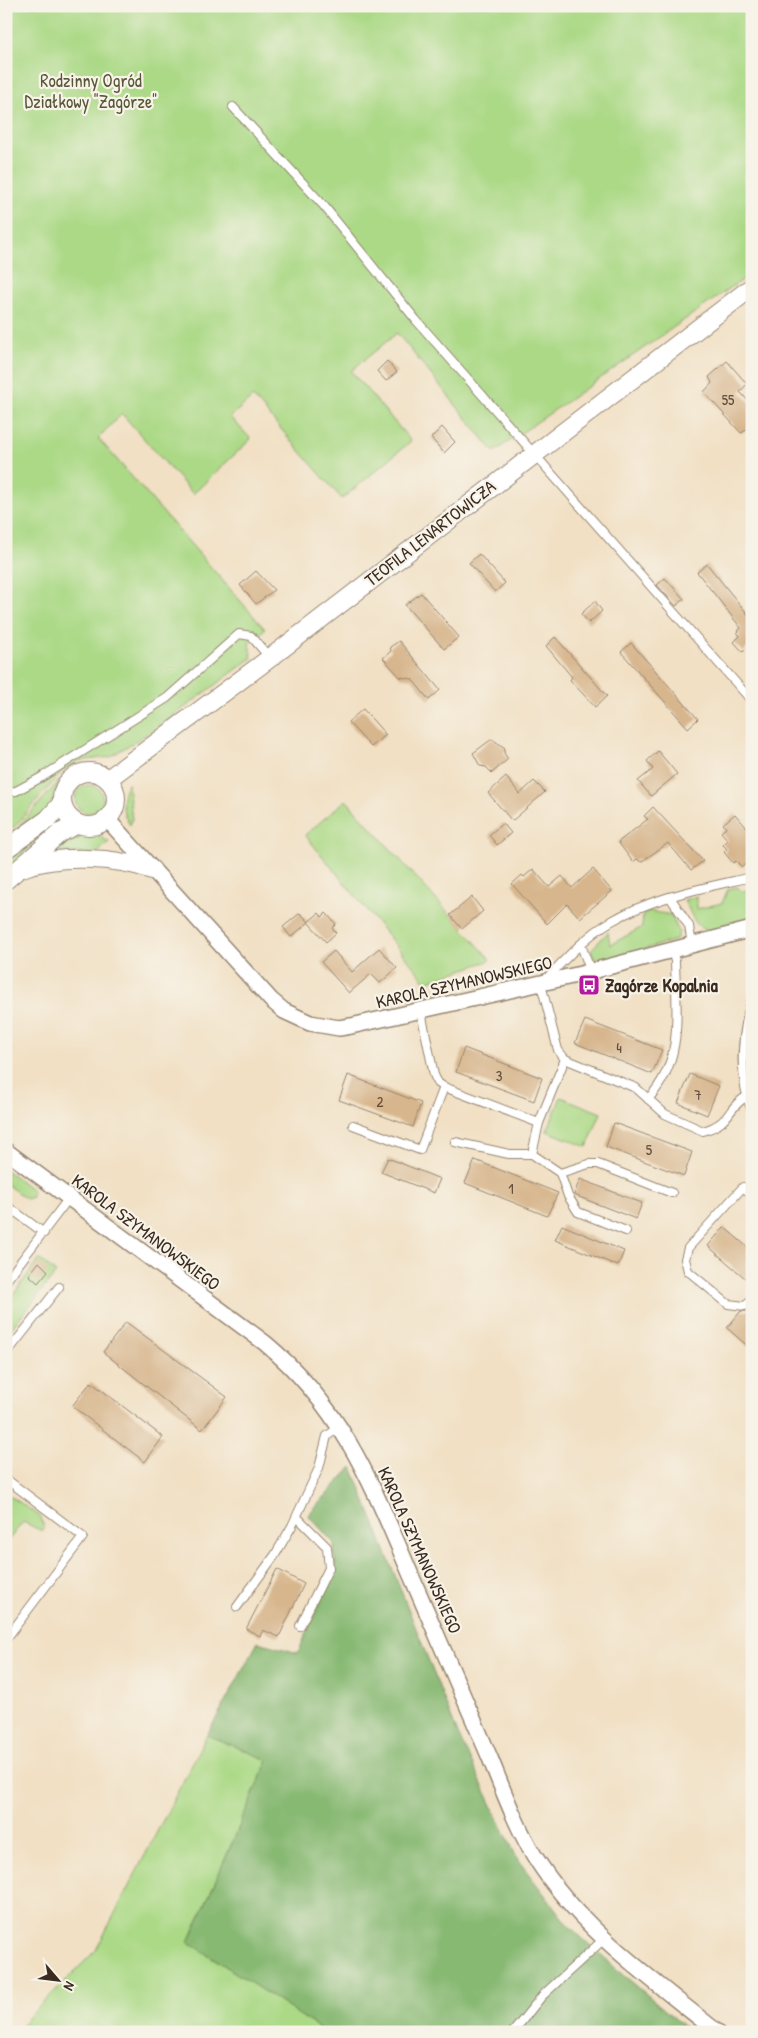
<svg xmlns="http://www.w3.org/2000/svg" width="758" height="2038" viewBox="0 0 758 2038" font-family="'Patrick Hand',sans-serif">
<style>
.green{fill:#abd986;stroke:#738252}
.forest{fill:#88b973;stroke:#627248}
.building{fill:#d7b68d}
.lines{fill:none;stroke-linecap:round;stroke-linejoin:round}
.service-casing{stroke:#968571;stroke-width:10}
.minor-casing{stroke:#968571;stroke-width:18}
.tertiary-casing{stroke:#968571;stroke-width:20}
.service{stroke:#fff;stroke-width:8}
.minor{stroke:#fff;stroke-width:15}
.tertiary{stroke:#fff;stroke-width:18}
.labels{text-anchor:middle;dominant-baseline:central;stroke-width:4.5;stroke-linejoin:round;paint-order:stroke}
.number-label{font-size:15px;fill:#624d3a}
.park-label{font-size:18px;fill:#575638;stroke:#f7f3e8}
.street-label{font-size:18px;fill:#3b2a1e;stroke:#f7f3e8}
.poi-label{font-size:18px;font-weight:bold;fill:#3b2a1e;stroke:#f7f3e8;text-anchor:start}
</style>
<rect width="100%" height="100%" fill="#f7f3e8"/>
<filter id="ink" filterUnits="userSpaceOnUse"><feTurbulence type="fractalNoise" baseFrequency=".02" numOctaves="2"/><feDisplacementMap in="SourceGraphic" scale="10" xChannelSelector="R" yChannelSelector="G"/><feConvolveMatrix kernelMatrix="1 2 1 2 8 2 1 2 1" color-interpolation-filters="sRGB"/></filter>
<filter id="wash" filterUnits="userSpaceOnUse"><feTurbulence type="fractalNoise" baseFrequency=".0096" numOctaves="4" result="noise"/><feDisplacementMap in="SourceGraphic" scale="20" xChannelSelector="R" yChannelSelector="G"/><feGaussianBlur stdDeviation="1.12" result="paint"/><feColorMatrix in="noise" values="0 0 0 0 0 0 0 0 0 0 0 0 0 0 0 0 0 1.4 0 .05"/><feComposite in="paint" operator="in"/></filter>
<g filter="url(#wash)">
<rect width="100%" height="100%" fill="#f1e0c4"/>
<g class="green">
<polygon points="6,6 752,6 752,273 494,452 397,333 351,371 411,441 342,499 253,397 230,417 251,439 193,494 122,414 98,438 265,629 249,643 252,658 161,725 110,757 79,761 70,766 61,773 16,825 6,832"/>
<polygon points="60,780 49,810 6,841 6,837 18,827"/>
<path d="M 128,783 L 132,820 L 130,825 C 121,812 120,797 128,783 Z"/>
<circle cx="89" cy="799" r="14"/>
<polygon points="346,800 491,960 426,982 305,835"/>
<polygon points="58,819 62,822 6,869 6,860"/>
<polygon points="76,832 96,834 109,842 96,854 46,852"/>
<path d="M 737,887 L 742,891 L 752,889 L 752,921 C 737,926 711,939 698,925 C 692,919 689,908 684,900 L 697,896 L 697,909 L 722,903 L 728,889 Z"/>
<polygon points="650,911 671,915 679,932 676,940 600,962 595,960 591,950 608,932 610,945 642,927 643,914"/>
<polygon points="561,1097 601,1113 587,1147 547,1131"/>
<polygon points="6,1170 33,1190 32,1197 26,1199 6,1184"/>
<polygon points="39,1259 56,1273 6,1335 6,1305"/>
<polygon points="6,1493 41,1517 44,1528 42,1531 23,1522 6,1543"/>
<polygon points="207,1735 268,1760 189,1942 325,2032 14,2032 96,1950"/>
</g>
<polygon class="forest" points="352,1467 457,1732 518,1860 567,1924 606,1960 691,2032 325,2032 189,1942 268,1760 207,1735 258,1642 298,1653 335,1566 334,1543 308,1515"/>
<g id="blocks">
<g class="building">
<polygon points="387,361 397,372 386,381 377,371"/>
<polygon points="727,361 747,384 740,392 752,405 752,427 741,433 704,392 712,383 709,377"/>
<polygon points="442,427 455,442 444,453 431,438"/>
<polygon points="479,554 505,583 495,592 469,563"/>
<polygon points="707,564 750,617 752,615 752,655 747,648 743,652 734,642 740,636 737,632 741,628 697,572"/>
<polygon points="256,571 274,590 256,604 240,585"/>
<polygon points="665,578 684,599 676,606 657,585"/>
<polygon points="421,593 459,637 444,649 405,605"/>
<polygon points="595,601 602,611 589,623 581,614"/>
<polygon points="555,637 607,696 595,707 570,680 572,677 546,646"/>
<polygon points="399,641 440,690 429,700 412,679 400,677 383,658 391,651 390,647"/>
<polygon points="631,643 698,719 688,728 621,652"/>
<polygon points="363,709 386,735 371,747 348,722"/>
<polygon points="492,739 505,748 504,753 508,759 492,773 486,767 480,766 473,753"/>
<polygon points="658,751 677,774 651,796 638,781 653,769 647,761"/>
<polygon points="506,777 520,794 534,781 545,792 512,821 488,793"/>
<polygon points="653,807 703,861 691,870 668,843 641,862 637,859 633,862 618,842 648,819 644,816"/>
<polygon points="735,814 752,834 752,858 742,867 736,861 733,863 724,852 727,849 723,845 728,840 721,832 726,828 723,824"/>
<polygon points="503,823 511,833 497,845 489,835"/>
<polygon points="533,869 549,887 562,876 572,888 593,869 612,891 580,918 567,904 547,924 512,884 522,875 524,877"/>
<polygon points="472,897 483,911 462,929 450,915"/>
<polygon points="300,913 309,922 291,937 283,927"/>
<polygon points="319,913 322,917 326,913 336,924 332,928 336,933 326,942 308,922"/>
<polygon points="379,948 397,968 380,983 371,974 349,993 321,962 334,951 352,972"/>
<polygon points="585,1020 662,1050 652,1074 575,1043"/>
<polygon points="464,1048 542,1078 534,1101 456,1072"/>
<polygon points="690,1074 719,1086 707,1115 678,1103"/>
<polygon points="348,1075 421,1103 413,1127 339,1100"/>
<polygon points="614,1123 692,1152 684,1176 606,1147"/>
<polygon points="388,1158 440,1179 434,1193 381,1172"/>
<polygon points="475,1160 558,1193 547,1216 465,1183"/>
<polygon points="580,1179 642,1203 636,1219 574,1195"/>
<polygon points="562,1225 624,1251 618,1266 555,1240"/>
<polygon points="724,1227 752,1251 752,1284 708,1246"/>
<polygon points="39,1262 48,1271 38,1283 29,1275"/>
<polygon points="752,1308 752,1350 727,1328 741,1311 747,1311"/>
<polygon points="126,1322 227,1397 202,1430 103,1352"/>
<polygon points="91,1382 163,1437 145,1462 72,1406"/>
<polygon points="277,1569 304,1584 279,1637 263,1630 260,1636 246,1629"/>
</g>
</g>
</g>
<g filter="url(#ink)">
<use href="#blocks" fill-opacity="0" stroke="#968571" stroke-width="1"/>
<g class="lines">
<g class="service-casing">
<g id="service">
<polyline points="233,107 324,206 416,320 752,701"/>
<polyline points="6,792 16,791 42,777 167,698 239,634 251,636 270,658"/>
<polyline points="670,897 689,926 692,945"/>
<polyline points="581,945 591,972"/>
<path d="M 752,997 C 742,1034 737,1074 752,1111"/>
<polyline points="421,1012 434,1075 438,1083 444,1087"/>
<path d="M 565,1059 L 636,1088 L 665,1114 L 703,1131 C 733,1122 726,1108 746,1097"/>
<path d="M 648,1099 C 685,1060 676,1010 675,961 L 672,951"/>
<polyline points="353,1125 420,1150 444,1087 539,1123"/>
<polyline points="455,1142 509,1154 532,1154"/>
<polyline points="560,1173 568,1196 578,1212 626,1231"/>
<path d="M 672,1193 L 598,1164 L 589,1164 L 560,1173 L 532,1154 L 539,1123 L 565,1059 L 558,1050 L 541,984 C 562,963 584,937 610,922 C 652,897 704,888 752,877"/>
<polyline points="752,1195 743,1187 688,1248 685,1259 688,1271 728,1304 745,1306 752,1300"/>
<polyline points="6,1205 44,1233"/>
<polyline points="6,1281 69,1198"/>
<polyline points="6,1354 59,1287"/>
<polyline points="6,1479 83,1537 6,1639"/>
<polyline points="297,1517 327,1547 329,1568 300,1626"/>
<polyline points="237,1607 275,1555 292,1526 319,1468 327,1436 341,1426"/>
<polyline points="513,2032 542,1996 604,1939"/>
</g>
</g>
<g class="minor-casing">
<g id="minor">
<polyline points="107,819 271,1000 284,1011 310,1023 339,1028 351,1026 581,974 752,929"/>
<path d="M 6,1151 L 265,1343 C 345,1410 373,1487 413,1580 C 438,1639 464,1698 490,1758 C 503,1790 517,1828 535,1857 C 580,1929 652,1979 717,2032"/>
</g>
</g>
<g class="tertiary-casing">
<g id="tertiary">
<circle cx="89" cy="799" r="27"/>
<polyline points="108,779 270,658 752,287"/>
<polyline points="6,849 48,819 62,803"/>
<path d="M 22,868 C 58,854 116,857 152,870"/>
<polyline points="6,880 60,833 78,824"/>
</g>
</g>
<use href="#service" class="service"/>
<use href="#minor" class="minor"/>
<use href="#tertiary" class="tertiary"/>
</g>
</g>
<defs>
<g id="bus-square" transform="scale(1.125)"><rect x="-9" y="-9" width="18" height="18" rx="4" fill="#b5179e" stroke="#f7f3e8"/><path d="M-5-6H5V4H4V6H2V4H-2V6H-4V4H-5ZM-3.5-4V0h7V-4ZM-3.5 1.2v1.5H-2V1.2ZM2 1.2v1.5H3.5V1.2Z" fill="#fff"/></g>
</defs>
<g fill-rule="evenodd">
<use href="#bus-square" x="589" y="985"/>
</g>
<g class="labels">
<g class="number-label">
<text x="728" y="399">55</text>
<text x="619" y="1047">4</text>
<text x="499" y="1075">3</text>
<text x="698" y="1094">7</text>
<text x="380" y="1101">2</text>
<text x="649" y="1149">5</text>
<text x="511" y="1188">1</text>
</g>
<g class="park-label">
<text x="91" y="80">Rodzinny Ogród<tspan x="91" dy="21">Działkowy "Zagórze"</tspan></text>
</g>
<g class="street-label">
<text transform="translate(430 533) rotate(-38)">TEOFILA LENARTOWICZA</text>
<text transform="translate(464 982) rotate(-13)">KAROLA SZYMANOWSKIEGO</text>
<text transform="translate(146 1232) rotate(37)">KAROLA SZYMANOWSKIEGO</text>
<text transform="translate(420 1550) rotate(66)">KAROLA SZYMANOWSKIEGO</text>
</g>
<g class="poi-label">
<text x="605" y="985">Zagórze Kopalnia</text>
</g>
</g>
<rect width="758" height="2038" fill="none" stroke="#f7f3e8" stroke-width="25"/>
<g transform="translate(58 1980) rotate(118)" stroke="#f7f3e8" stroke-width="4" paint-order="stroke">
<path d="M0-4L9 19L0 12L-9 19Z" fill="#3b2a1e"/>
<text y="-8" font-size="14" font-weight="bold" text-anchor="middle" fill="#3b2a1e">N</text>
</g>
</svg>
